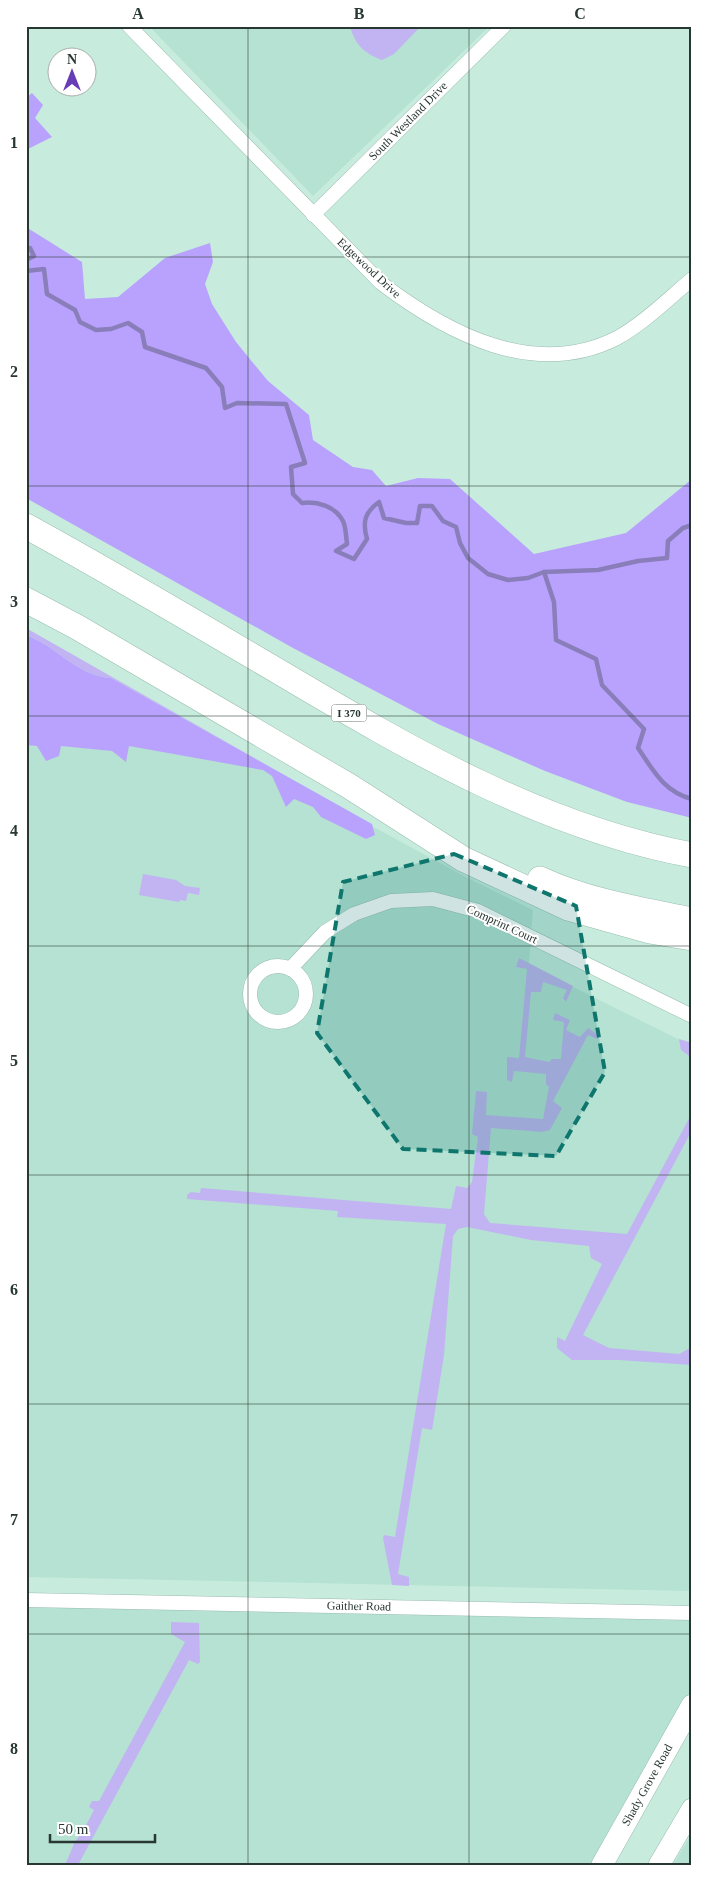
<svg xmlns="http://www.w3.org/2000/svg" width="718" height="1891" viewBox="0 0 718 1891" font-family="Georgia,serif">
<style>
.built{fill:#b5e2d2}
.green{fill:#c2b4f2}
.forest{fill:#b9a2fd}
.lines{fill:none;stroke-linecap:round;stroke-linejoin:round}
.stream{stroke:#897eba;stroke-width:4.5}
.street-casing{stroke:#9abdb1;stroke-width:15}
.primary-casing{stroke:#9abdb1;stroke-width:22}
.highway-casing{stroke:#9abdb1;stroke-width:26}
.street{stroke:#fff;stroke-width:14}
.primary{stroke:#fff;stroke-width:21}
.highway{stroke:#fff;stroke-width:25}
.marked{fill:#0f766e;fill-opacity:0.2;stroke:#0f766e;stroke-width:4;stroke-dasharray:10 6;stroke-linejoin:round}
.grid{fill:none;stroke:#293732;stroke-width:1;stroke-opacity:0.55}
.labels{text-anchor:middle;dominant-baseline:central;stroke-width:4;stroke-linejoin:round;paint-order:stroke}
.shield{fill:#fff;stroke:#697370;stroke-width:1}
.shield-label{font-size:11px;font-weight:bold;fill:#293732}
.street-label{font-size:12px;fill:#293732;stroke:#fff}
.neatline{fill:none;stroke:#293732;stroke-width:2}
.grid-label{font-size:16px;text-anchor:middle;font-weight:bold;fill:#293732}
</style>
<rect width="100%" height="100%" fill="#c7ecde"/>
<g class="built">
<polygon points="149,26 490,26 313,196"/>
<polygon points="26,643 187,726 466,877 533,910 529,965 692,1046 692,1591 26,1577"/>
<polygon points="26,1602 692,1616 692,1699 600,1865 26,1865"/>
<polygon points="692,1833 692,1865 673,1865"/>
</g>
<g class="green">
<path d="M 350,26 L 421,26 L 394,54 L 382,60 C 364,53 355,45 350,26 Z"/>
<path d="M 26,628 L 276,770 L 111,678 C 77,676 57,646 26,635 Z"/>
<polygon points="143,874 176,880 185,886 200,888 199,895 188,893 186,901 180,900 179,902 139,895"/>
<polygon points="519,958 573,986 566,1002 563,998 567,990 543,982 541,992 531,992 525,1057 549,1062 552,1059 561,1059 564,1022 553,1020 555,1013 570,1020 566,1030 580,1037 588,1028 600,1036 597,1039 588,1035 553,1101 562,1108 550,1130 542,1132 491,1128 484,1214 490,1223 627,1234 692,1113 692,1130 583,1335 609,1348 679,1354 692,1347 692,1365 619,1360 572,1360 557,1348 557,1337 565,1341 602,1264 591,1258 589,1246 531,1240 467,1227 458,1229 453,1236 444,1355 432,1430 422,1428 398,1574 409,1577 409,1586 392,1585 383,1538 384,1535 395,1537 446,1224 337,1217 338,1211 187,1199 187,1195 191,1192 200,1193 201,1188 451,1209 456,1186 467,1188 472,1182 478,1137 472,1134 476,1091 487,1092 486,1115 543,1119 549,1087 546,1084 546,1074 514,1071 512,1082 507,1080 507,1057 519,1058 527,969 516,967"/>
<polygon points="679,1039 692,1043 692,1058 681,1050"/>
<path d="M 171,1622 L 199,1623 L 200,1662 L 198,1664 L 189,1660 L 78,1865 L 65,1865 C 68,1859 73,1845 75,1842 C 82,1832 88,1822 94,1810 L 89,1807 L 92,1801 L 99,1801 L 185,1642 L 171,1634 Z"/>
</g>
<g class="forest">
<polygon points="32,93 43,105 35,118 52,137 26,150 26,98"/>
<polygon points="26,227 82,262 85,299 118,297 165,258 210,243 213,262 205,284 212,304 236,342 268,381 309,415 313,440 353,467 372,470 386,486 418,478 450,479 534,554 626,533 692,479 692,818 627,802 545,771 438,724 293,648 26,498"/>
<path d="M 26,635 C 57,646 77,676 111,678 L 372,824 L 375,835 L 366,839 L 321,817 L 313,807 L 294,799 L 286,807 L 272,776 L 263,770 L 129,746 L 126,762 L 112,751 L 61,746 L 59,756 L 46,761 L 37,746 L 26,745 Z"/>
</g>
<g class="lines">
<g class="stream">
<polyline points="26,249 30,248 34,256 26,260"/>
<path d="M 26,271 L 44,269 L 47,294 L 75,310 L 80,322 L 96,330 L 111,329 L 128,323 L 142,332 L 145,347 L 206,368 L 222,387 L 225,408 L 237,403 L 286,404 L 305,463 L 291,467 L 293,494 L 302,503 C 317,501 335,506 343,521 C 346,527 346,537 347,544 L 336,551 L 354,559 L 367,539 C 362,522 365,512 379,502 L 384,518 L 406,523 L 417,523 L 420,506 L 432,506 L 443,521 L 456,527 L 460,543 L 468,558 L 488,574 L 508,580 L 528,578 L 544,572 L 598,570 L 638,561 L 667,558 L 668,541 L 683,528 L 692,525"/>
<path d="M 544,572 L 554,602 L 556,640 L 596,659 L 602,685 L 644,729 L 638,748 C 653,770 664,792 692,799"/>
</g>
<g class="street-casing">
<g id="street">
<path d="M 129,26 L 381,283 C 447,333 534,380 617,338 C 644,323 668,299 692,279"/>
<polyline points="313,215 504,26"/>
<circle cx="278" cy="994" r="28"/>
<polyline points="290,969 325,932 354,914 391,901 433,899 478,911 692,1016"/>
<polyline points="26,1600 692,1613"/>
</g>
</g>
<g class="primary-casing">
<g id="primary">
<polyline points="602,1865 692,1705"/>
<polyline points="659,1865 692,1809"/>
</g>
</g>
<g class="highway-casing">
<g id="highway">
<path d="M 26,526 C 112,573 196,623 281,673 C 411,750 542,827 692,855"/>
<polyline points="26,600 77,627 349,786 463,859 568,908 650,931 692,938"/>
<path d="M 540,879 C 587,901 642,910 692,920"/>
</g>
</g>
<use href="#street" class="street"/>
<use href="#primary" class="primary"/>
<use href="#highway" class="highway"/>
</g>
<path class="marked" d="M 454,854 L 576,906 L 605,1072 L 556,1156 L 403,1149 L 317,1033 L 343,882 Z"/>
<path class="grid" d="M 248,26 L 248,1865M 469,26 L 469,1865M 26,257 L 692,257M 26,486 L 692,486M 26,716 L 692,716M 26,946 L 692,946M 26,1175 L 692,1175M 26,1404 L 692,1404M 26,1634 L 692,1634"/>
<g class="labels">
<rect class="shield" x="331.5" y="704.5" width="35" height="17" rx="4"/>
<g class="shield-label">
<text x="349" y="713">I 370</text>
</g>
<g class="street-label">
<text transform="translate(408 121) rotate(-45)">South Westland Drive</text>
<text transform="translate(369 268) rotate(43)">Edgewood Drive</text>
<text transform="translate(502 924) rotate(25)">Comprint Court</text>
<text transform="translate(359 1606) rotate(1)">Gaither Road</text>
<text transform="translate(647 1785) rotate(-61)">Shady Grove Road</text>
</g>
</g>
<rect width="718" height="1891" fill="none" stroke="#ffffff" stroke-width="55"/>
<g transform="translate(72 72)"><circle r="24" fill="#ffffff" stroke="#a9afad"/>
<path d="M0-4L9 19L0 12L-9 19Z" fill="#663db5"/>
<text y="-8" font-size="14" font-weight="bold" text-anchor="middle" fill="#293732">N</text>
</g>
<path d="M50 1834v8h105v-8" fill="none" stroke="#293732" stroke-width="2.5"/>
<text x="58" y="1834" font-size="15" fill="#293732" stroke="#ffffff" stroke-width="4" paint-order="stroke">50 m</text>
<rect x="28" y="28" width="662" height="1836" class="neatline"/>
<g class="grid-label">
<text x="138" y="19">A</text>
<text x="359" y="19">B</text>
<text x="580" y="19">C</text>
<text x="14" y="148">1</text>
<text x="14" y="377">2</text>
<text x="14" y="607">3</text>
<text x="14" y="836">4</text>
<text x="14" y="1066">5</text>
<text x="14" y="1295">6</text>
<text x="14" y="1525">7</text>
<text x="14" y="1754">8</text>
</g>
</svg>
